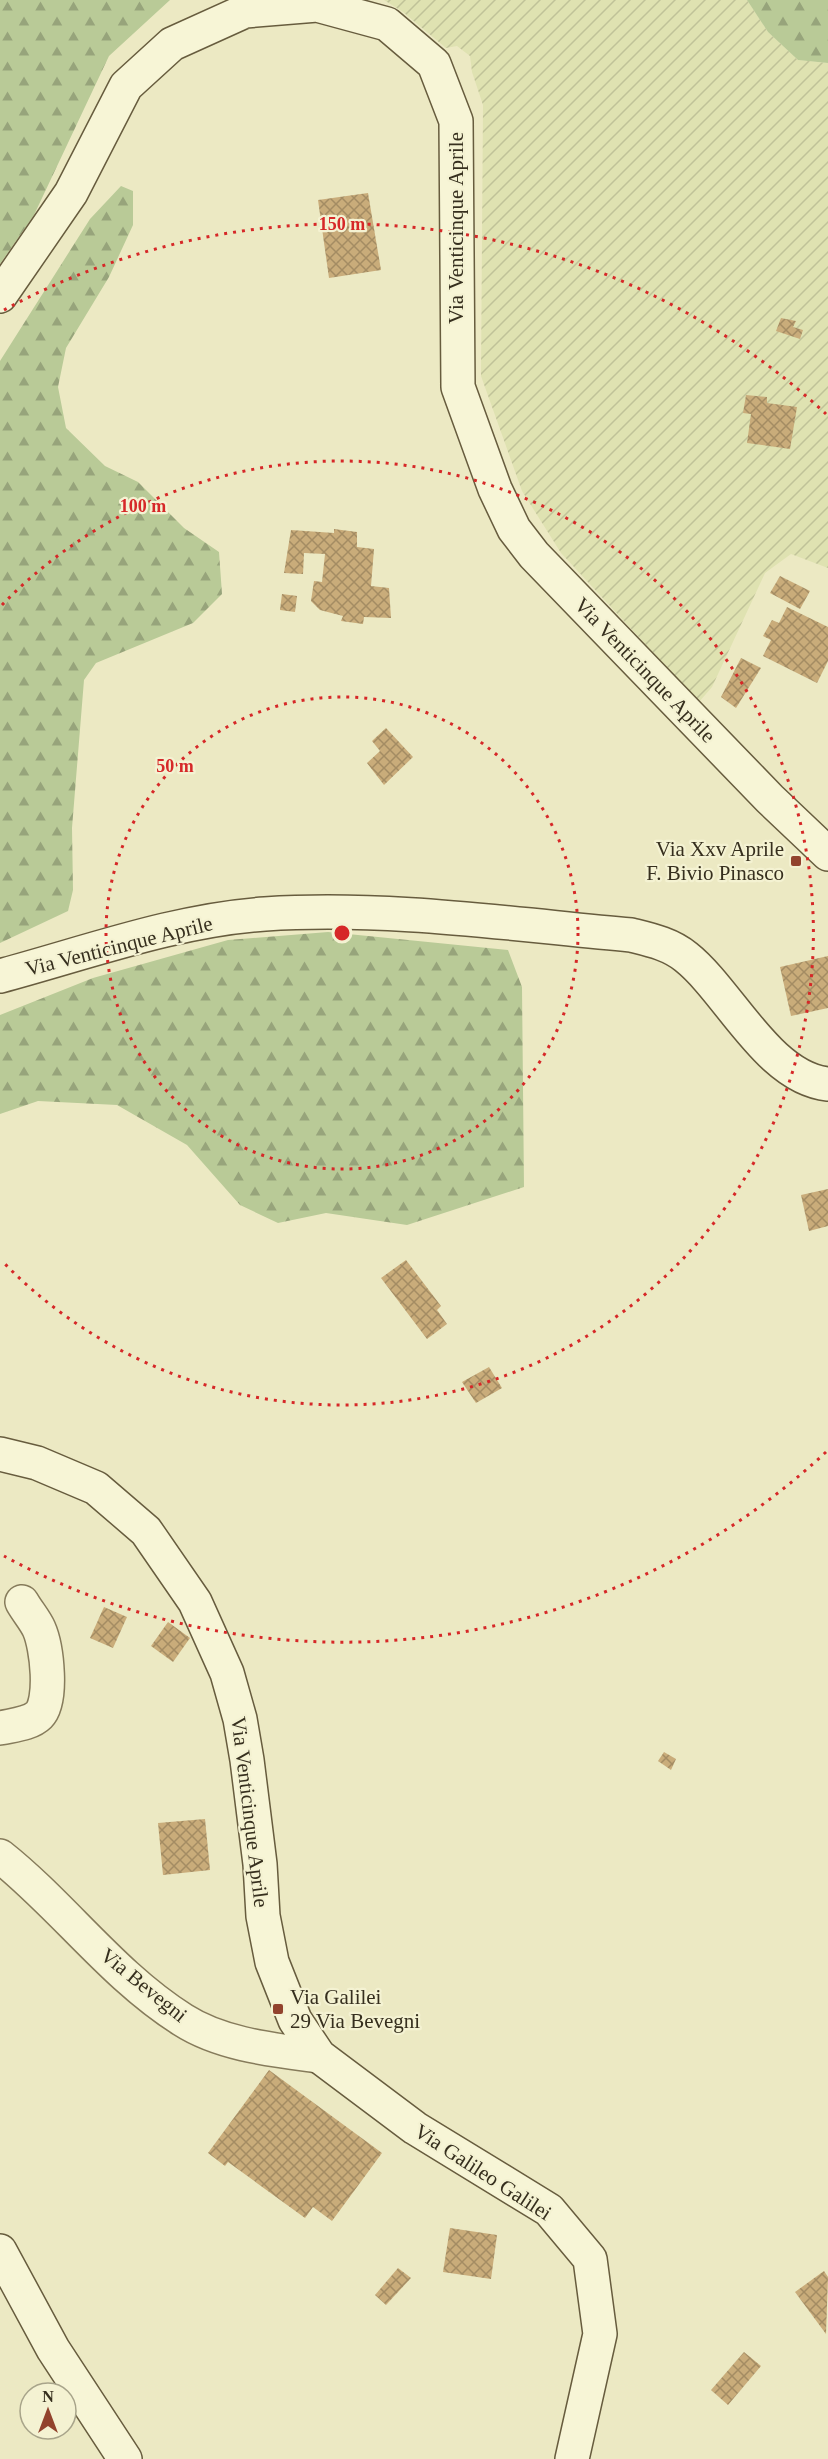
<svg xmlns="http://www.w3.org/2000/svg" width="828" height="2459" viewBox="0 0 828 2459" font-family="Georgia,serif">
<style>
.farmland{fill:url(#farmland-furrows)}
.forest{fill:url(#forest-firs)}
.building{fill:url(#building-cross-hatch)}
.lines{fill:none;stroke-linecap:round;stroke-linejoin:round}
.minor-casing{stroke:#867b5b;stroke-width:36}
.secondary-casing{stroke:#675c3e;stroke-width:36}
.minor{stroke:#f7f5d6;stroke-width:33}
.secondary{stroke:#f7f5d6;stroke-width:33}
.ring{fill:none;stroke:#d62828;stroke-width:3;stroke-dasharray:3 6}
.poi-dot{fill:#92432d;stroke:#f4f2d2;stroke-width:2}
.labels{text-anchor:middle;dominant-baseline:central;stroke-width:4.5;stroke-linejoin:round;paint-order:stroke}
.street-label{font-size:21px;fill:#362f1e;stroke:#f4f2d2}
.poi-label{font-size:21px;fill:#362f1e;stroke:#f4f2d2;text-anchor:end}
.centre{fill:#d62828;stroke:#f4f2d2;stroke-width:3}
.ring-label{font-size:18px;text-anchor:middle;font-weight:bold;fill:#d62828;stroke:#f4f2d2;stroke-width:4.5;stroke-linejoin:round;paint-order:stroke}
</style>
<defs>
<pattern id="farmland-furrows" width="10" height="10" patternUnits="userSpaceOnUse" patternTransform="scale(1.5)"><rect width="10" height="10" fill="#dfe2b1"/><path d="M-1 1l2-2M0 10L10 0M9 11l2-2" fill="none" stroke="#c0c298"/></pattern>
<pattern id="forest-firs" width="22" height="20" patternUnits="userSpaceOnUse" patternTransform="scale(1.5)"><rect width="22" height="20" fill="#b9ca97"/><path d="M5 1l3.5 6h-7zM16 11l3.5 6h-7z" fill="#97a47b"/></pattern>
<pattern id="building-cross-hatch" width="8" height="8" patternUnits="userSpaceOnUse" patternTransform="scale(1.5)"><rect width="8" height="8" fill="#c9ac7a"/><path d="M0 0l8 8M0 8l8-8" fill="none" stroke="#a48c63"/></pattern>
</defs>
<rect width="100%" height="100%" fill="#ece9c3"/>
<polygon class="farmland" points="384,0 747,0 768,32 798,60 828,63 828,568 791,554 765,573 712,687 699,702 561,553 522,491 481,376 483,105 472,72 470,56 457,46 446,48 403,12"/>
<g class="forest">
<polygon points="0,0 170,0 109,56 34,215 0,264"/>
<polygon points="747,0 828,0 828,63 798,60 768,32"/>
<polygon points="121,186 133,191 133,225 109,277 66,348 58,387 66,428 105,466 138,482 184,528 219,552 222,594 193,623 96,663 84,680 72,828 73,890 68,911 0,943 0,361 90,219"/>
<polygon points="328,932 508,950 522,987 524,1187 407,1225 326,1213 278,1223 240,1205 187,1145 117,1105 38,1101 0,1114 0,1015 93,978 228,940"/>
</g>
<g class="building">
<polygon points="368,193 381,270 329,278 318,200"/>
<polygon points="781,318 796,321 793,327 803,330 800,339 776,331"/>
<polygon points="746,395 767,397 767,403 797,407 790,449 747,443 751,414 743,413"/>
<polygon points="334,529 357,532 357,547 374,549 371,586 389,588 391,618 364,617 363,624 341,621 343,616 320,610 311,601 314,581 322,582 325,554 304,553 303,574 284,573 291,530 334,533"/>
<polygon points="780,576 810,591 800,609 770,593"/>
<polygon points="282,594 297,596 295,612 280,610"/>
<polygon points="787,607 828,627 828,661 817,683 763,656 771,640 763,636 772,620 779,623"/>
<polygon points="741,658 761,668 736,708 721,697"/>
<polygon points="386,728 413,757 384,785 367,763 380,751 372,741"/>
<polygon points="828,956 828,1008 791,1016 780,967"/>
<polygon points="828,1189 828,1226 809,1231 801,1195"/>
<polygon points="406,1260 441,1306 437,1310 447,1324 427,1339 381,1278"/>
<polygon points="489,1367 502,1388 476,1403 462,1382"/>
<polygon points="104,1607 127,1617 113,1648 90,1638"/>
<polygon points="168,1622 190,1638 173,1662 151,1646"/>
<polygon points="664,1752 676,1759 671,1770 658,1761"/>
<polygon points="205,1819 210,1870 163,1875 158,1823"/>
<polygon points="269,2070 382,2153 332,2221 313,2207 305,2218 228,2162 225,2166 208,2153"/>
<polygon points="450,2228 497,2235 491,2279 443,2272"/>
<polygon points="398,2268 411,2278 386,2305 375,2295"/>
<polygon points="824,2271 828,2277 826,2334 795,2292"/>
<polygon points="744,2352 761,2366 728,2405 711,2390"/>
</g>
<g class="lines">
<g class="minor-casing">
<g id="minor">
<path d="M 0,1728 C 13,1725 30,1724 39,1715 C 53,1701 47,1647 39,1629 C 35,1620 27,1611 22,1602"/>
<path d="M 0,1856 C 63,1906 113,1976 183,2020 C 222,2045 275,2050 319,2056"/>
</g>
</g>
<g class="secondary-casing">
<g id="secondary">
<polyline points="0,296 71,193 126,86 172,44 245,11 317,5 387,24 434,64 456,121 458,387 495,489 514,529 534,555 770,799 828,854"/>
<path d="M 0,976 C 86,953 175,920 265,914 C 386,906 510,924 631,935 C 651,940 670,944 686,957 C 729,991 768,1078 828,1084"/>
<polyline points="0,1454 37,1463 96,1488 146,1531 195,1602 227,1673 240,1719 247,1760 260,1864 263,1916 272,1962 295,2020 319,2056 415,2128 549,2210 590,2259 600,2334 572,2459"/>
<polyline points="0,2251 53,2349 125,2459"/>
</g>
</g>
<use href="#minor" class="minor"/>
<use href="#secondary" class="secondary"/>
</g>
<g class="ring">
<circle cx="342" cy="933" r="236"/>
<path d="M2 605A472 472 0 1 1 2 1261"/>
<path d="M826 1452A709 709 0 0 1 4 1556M4 310A709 709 0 0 1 826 414"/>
</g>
<g class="poi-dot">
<rect x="790" y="855" width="12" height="12" rx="3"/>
<rect x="272" y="2003" width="12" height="12" rx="3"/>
</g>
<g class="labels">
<g class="street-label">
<text transform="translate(456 228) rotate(-90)">Via Venticinque Aprile</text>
<text transform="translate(645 670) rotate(46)">Via Venticinque Aprile</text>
<text transform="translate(119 946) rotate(-14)">Via Venticinque Aprile</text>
<text transform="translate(250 1812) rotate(83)">Via Venticinque Aprile</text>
<text transform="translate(144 1985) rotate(39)">Via Bevegni</text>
<text transform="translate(483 2172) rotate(33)">Via Galileo Galilei</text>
</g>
<g class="poi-label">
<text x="784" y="849">Via Xxv Aprile<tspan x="784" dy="24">F. Bivio Pinasco</tspan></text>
<text x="290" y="1997" text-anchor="start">Via Galilei<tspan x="290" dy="24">29 Via Bevegni</tspan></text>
</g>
</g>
<circle cx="342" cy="933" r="9" class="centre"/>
<g class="ring-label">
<text x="342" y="230">150 m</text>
<text x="143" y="512">100 m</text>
<text x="175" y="772">50 m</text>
</g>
<g transform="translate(48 2411)"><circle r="28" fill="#f4f2d2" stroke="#a8a48a" stroke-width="1.5"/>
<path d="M0-4.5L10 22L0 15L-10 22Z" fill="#92432d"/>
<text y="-9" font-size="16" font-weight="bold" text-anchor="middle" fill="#362f1e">N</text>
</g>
</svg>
